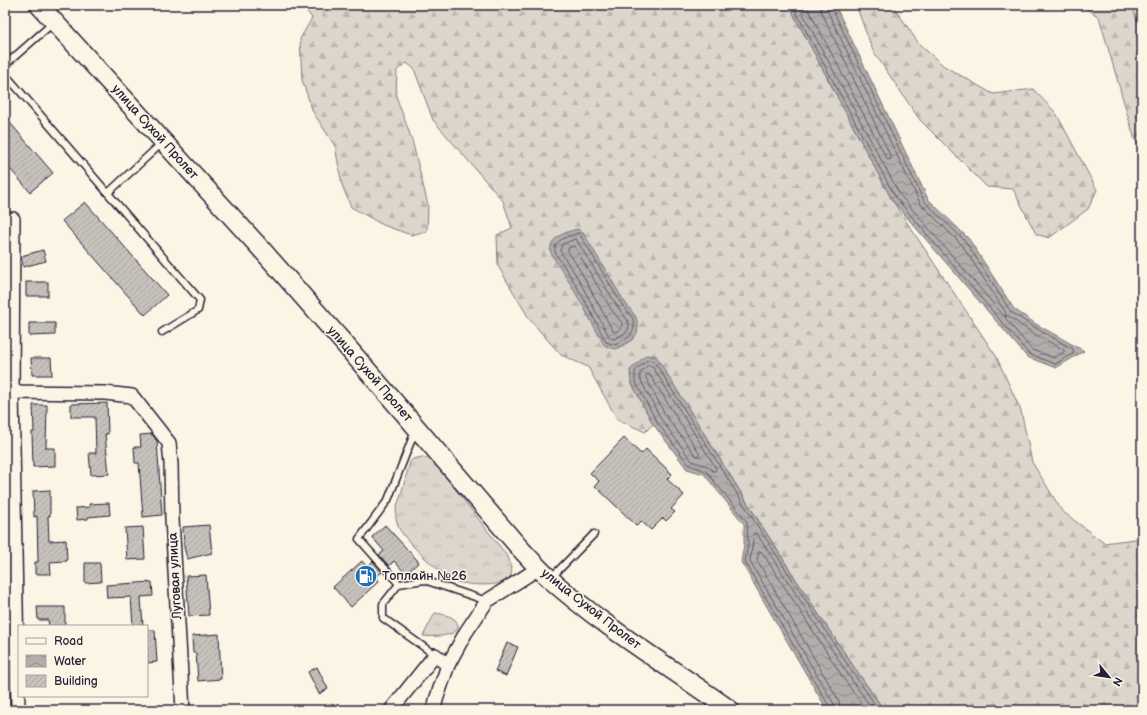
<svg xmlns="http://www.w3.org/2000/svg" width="1147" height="715" viewBox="0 0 1147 715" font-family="'Balsamiq Sans',sans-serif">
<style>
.grass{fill:url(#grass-tufts);stroke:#7f7c84}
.forest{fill:url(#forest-firs);stroke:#7f7c84}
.water{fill:url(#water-waves);stroke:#78757e}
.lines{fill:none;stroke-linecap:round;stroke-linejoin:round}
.shore{stroke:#5c5a68;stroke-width:1}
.building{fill:url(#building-hatch);stroke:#22223b}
.service-casing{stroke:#22223b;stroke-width:9}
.minor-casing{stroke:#22223b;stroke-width:16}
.secondary-casing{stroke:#22223b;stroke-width:21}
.service{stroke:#fcf5e5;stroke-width:6}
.minor{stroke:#fcf5e5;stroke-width:13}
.secondary{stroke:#fcf5e5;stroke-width:18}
.labels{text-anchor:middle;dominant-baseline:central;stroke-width:3;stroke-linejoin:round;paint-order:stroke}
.street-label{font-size:13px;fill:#22223b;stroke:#fcf5e5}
.poi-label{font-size:13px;fill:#22223b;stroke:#fcf5e5;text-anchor:start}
</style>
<defs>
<pattern id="grass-tufts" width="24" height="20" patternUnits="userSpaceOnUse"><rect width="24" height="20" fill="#dcd6cc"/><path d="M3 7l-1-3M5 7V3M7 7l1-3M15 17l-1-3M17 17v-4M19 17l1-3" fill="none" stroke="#bcb7b0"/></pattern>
<pattern id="forest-firs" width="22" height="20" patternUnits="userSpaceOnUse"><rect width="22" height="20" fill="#dcd6cc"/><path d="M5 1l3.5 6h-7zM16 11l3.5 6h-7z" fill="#bcb7b0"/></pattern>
<pattern id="water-waves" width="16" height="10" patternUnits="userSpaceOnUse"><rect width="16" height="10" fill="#b2adab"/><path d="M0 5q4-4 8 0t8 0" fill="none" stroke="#908c8c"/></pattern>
<pattern id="building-hatch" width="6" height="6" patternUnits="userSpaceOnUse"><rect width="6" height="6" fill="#c6c1bb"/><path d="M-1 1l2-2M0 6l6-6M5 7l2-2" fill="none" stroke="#aaa6a2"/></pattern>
</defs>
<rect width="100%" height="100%" fill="#fcf5e5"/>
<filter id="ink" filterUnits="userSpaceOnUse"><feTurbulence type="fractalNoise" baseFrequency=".025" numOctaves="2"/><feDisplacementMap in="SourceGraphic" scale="8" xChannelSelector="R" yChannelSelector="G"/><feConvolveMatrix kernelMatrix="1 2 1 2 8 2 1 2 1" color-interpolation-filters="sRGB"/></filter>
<g filter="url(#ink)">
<g class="grass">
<path d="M 422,457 L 428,458 L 435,463 L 508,557 C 510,562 513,569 511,575 C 506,589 468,585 457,582 C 444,578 404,540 399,528 C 397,523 395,517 396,513 C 396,508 398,502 400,498 C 403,486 407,474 410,462 L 413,459 Z"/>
<path d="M 435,613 C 441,614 449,615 454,619 C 457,621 458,624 458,627 C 457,637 430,637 423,636 Z"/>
</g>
<g class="forest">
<path d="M 302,5 L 790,5 L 794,15 L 892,200 L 996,356 L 1021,411 L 1032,462 L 1062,511 L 1104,543 L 1135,539 L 1142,543 L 1142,710 L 884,710 C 803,596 731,475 656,357 L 631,382 L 653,424 L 645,432 L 617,419 L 588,367 L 561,355 L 530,320 L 498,266 L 497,235 L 512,228 L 503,201 L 433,120 L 414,69 L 407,63 L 397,70 L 396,96 L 412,140 L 428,205 L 427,231 L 411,235 L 383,225 L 351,207 L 342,185 L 335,146 L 313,112 L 302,80 L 300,39 L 312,18 Z"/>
<polygon points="862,5 889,5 894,7 919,44 944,66 993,94 1033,89 1056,113 1097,190 1088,209 1049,238 1036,234 1013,189 987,187 920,120 873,51 857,8"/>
<polygon points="1081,5 1132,5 1142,35 1142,155 1134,137 1099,17"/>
</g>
<g class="water">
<polygon points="790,5 835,5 928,199 969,239 1014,309 1036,324 1084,351 1056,368 1027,357 892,200 794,15"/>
<path d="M 578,229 L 584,234 L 624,301 L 636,317 L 638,326 L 637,333 L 632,340 L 616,349 L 610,348 L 604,345 C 590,319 576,292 560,267 C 556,261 548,253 551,246 C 554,235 569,231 578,229 Z"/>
<path d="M 646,355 L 656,356 C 730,475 803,596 884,710 L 827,710 L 741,562 L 744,544 L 744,524 L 704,474 L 687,469 L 653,424 L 631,382 L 630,370 Z"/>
</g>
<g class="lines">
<g class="shore">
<polyline points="794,5 797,14 896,198 1029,354 1055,364 1074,353 1073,349 1034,327 1011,312 966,242 924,201 832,8 831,5"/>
<polyline points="800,5 802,12 900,195 1003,315 1005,316 1006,313 962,245 920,203 827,10 826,5"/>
<polyline points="806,5 887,159 890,160 891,157 822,13 820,5"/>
<path d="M 578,233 L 581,236 L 621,303 L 633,319 L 634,326 L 633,331 L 629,337 L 615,345 L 606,342 C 593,316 580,290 564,266 C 561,261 553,253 555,247 C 557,239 571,235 578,233 Z"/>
<polygon points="576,239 617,306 628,321 629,326 628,330 625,333 614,339 610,338 576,275 560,251 562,245"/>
<polygon points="573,246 575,247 611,309 622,323 622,327 616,332 613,331 581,272 568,251 568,249"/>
<polygon points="1006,316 1008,316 1031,332 1064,350 1064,352 1054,358 1032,350 1006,319"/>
<polygon points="649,365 652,366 716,468 715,471 713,471 707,466 692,461 661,419 640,379 640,373"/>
<polygon points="648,374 650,375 699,453 699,456 696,456 666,416 646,378 646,376"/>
<polyline points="830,710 829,706 745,562 748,544 747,522 706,471 689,465 657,422 635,381 635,371 647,360 654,361 746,508 853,673 879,710"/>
<polyline points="835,710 834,704 750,561 754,533 757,534 849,676 873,710"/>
<polyline points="841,710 839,701 757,560 759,551 762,552 844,679 866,710"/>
</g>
</g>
<g class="building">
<polygon points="5,117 53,173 30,192 5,163"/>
<polygon points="85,202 167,295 145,315 62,221"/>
<polygon points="43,250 46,261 23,267 21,256"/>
<rect x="26" y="282" width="22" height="14"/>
<polygon points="29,323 55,323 55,335 29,336"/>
<polygon points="31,358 51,358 52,375 32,375"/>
<polygon points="107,403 108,434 105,434 109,474 91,475 89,453 96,453 95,417 71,417 71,404"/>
<polygon points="33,405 47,405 46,448 55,448 55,466 33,467 32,432 34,432"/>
<polygon points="152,434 157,441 162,515 143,517 139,463 135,463 134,447 141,447 140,435"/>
<polygon points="624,438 641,454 646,449 672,474 667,479 684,495 671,509 675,512 666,521 663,518 651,530 641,521 637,526 595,486 599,481 590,473"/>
<polygon points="50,490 50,516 48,516 49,541 66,540 67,561 50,562 51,574 35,574 35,562 38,562 37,516 34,517 33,491"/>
<polygon points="109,503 110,515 88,517 88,519 77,520 76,508 90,507 89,504"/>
<polygon points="209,525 212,553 187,559 184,547 183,527"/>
<polygon points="385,525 419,562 406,574 394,561 389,566 379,555 384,551 372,537"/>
<polygon points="143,527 145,559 127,560 125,528"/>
<polygon points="362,561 367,567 373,561 382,572 376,577 379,581 351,607 333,587"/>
<polygon points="85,563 100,563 101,582 85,583"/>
<polygon points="206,575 209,615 189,616 186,576"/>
<polygon points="152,582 153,596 141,597 143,626 133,626 131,597 107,598 106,585"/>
<polygon points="37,607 65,607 65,626 49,626 48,620 38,620"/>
<polygon points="147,630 155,630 157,662 147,663"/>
<polygon points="219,634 221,679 198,681 196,653 193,653 192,636"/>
<polygon points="507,643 518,647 506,676 495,671"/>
<polygon points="317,667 328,689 319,694 308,672"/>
</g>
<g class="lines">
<g class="service-casing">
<g id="service">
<polyline points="5,65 53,23"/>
<polyline points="5,74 200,300 198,310 162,332"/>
<polyline points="108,193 162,143"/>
<polyline points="415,431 388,500 359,539 399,584 424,580 487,601"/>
<polyline points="551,578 594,534"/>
<polyline points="399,584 383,604 383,618 435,655"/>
</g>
</g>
<g class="minor-casing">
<g id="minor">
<polyline points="13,219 12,392 18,710"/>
<polyline points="5,392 105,393 132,396 169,443 171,464 172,519 183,710"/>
<polyline points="391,710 435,655 448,665"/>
<polyline points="434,710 436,700 448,665 466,632 487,601 539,568"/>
</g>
</g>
<g class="secondary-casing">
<path id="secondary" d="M 39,5 L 263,251 L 342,341 L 518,546 C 528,557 539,569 550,579 C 605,628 670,667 730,710"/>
</g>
<use href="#service" class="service"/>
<use href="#minor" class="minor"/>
<use href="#secondary" class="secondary"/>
</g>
</g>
<defs>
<g id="fuel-disc" transform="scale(1.15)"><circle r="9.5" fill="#1f6fb2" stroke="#fcf5e5"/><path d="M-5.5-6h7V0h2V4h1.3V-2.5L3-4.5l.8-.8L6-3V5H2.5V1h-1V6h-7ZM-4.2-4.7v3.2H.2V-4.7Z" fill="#fff"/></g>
</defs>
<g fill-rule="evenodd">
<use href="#fuel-disc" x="366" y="576"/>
</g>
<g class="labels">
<g class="street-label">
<text transform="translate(155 132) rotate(48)">улица Сухой Пролет</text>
<text transform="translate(370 374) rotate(49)">улица Сухой Пролет</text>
<text transform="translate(175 576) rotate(-93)">Луговая улица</text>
<text transform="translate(591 609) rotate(38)">улица Сухой Пролет</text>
</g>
<g class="poi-label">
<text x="382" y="576">Топлайн №26</text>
</g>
</g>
<rect width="1147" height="715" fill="none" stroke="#fcf5e5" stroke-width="20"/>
<rect x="10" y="10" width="1127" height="695" fill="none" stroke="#22223b" stroke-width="1.5" filter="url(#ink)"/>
<rect x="18" y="625" width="130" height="72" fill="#fcf5e5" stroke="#a5a1a1"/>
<rect x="26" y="638" width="20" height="6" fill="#fcf5e5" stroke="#a5a1a1"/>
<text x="54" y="645" font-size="12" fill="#22223b">Road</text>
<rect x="26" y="655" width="20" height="12" fill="url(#water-waves)" stroke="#a5a1a1"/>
<text x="54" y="665" font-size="12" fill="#22223b">Water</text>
<rect x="26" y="675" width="20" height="12" fill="url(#building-hatch)" stroke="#a5a1a1"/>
<text x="54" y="685" font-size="12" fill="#22223b">Building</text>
<g transform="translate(1109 677) rotate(119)" stroke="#fcf5e5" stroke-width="3" paint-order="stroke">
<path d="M0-3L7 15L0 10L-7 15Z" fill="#22223b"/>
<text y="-6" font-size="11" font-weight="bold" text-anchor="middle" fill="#22223b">N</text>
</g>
</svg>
